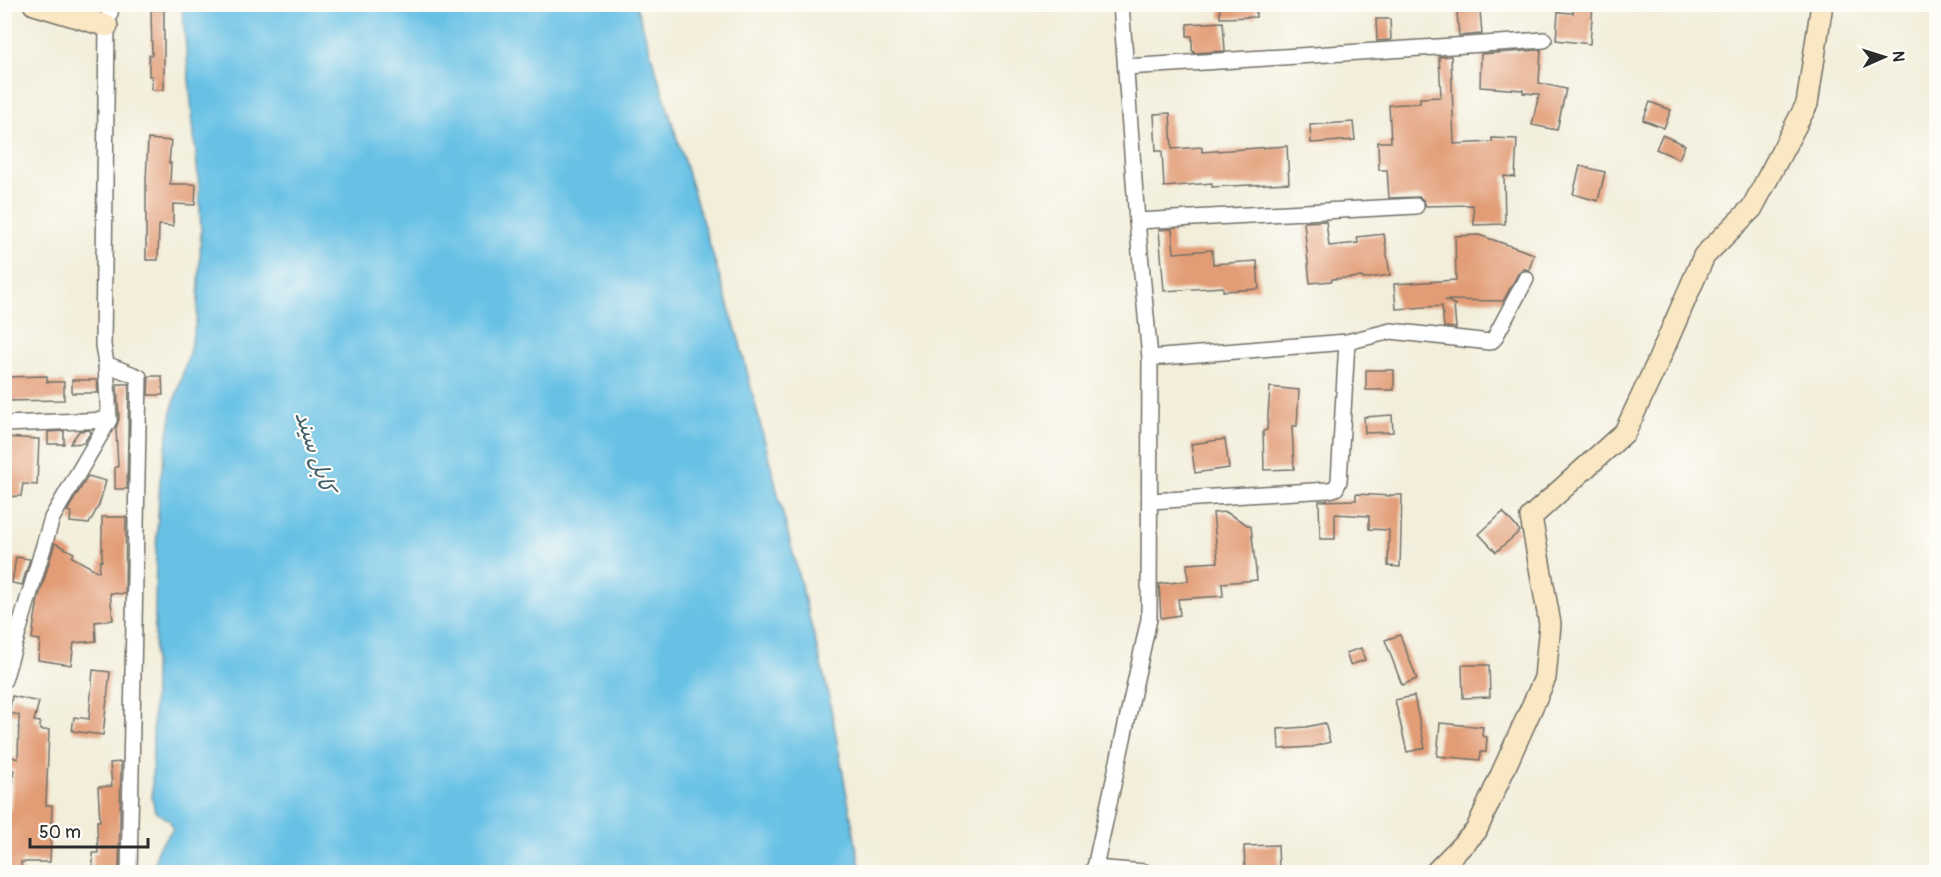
<svg xmlns="http://www.w3.org/2000/svg" width="1941" height="877" viewBox="0 0 1941 877" font-family="Pangolin,'Playpen Sans Arabic',sans-serif">
<style>
.water{fill:#67c1e5;stroke:#497688;stroke-width:1.5}
.building{fill:#e29c76}
.lines{fill:none;stroke-linecap:round;stroke-linejoin:round}
.street-casing{stroke:#716f68;stroke-width:18}
.secondary-casing{stroke:#716f68;stroke-width:24}
.street{stroke:#fff;stroke-width:15}
.secondary{stroke:#fae7c3;stroke-width:21}
.labels{text-anchor:middle;dominant-baseline:central;stroke-width:4.5;stroke-linejoin:round;paint-order:stroke}
.water-label{font-size:22px;font-style:italic;fill:#40606c;stroke:#fdfcf7}
</style>
<rect width="100%" height="100%" fill="#fdfcf7"/>
<filter id="ink" filterUnits="userSpaceOnUse"><feTurbulence type="fractalNoise" baseFrequency=".0167" numOctaves="2"/><feDisplacementMap in="SourceGraphic" scale="12" xChannelSelector="R" yChannelSelector="G"/><feConvolveMatrix kernelMatrix="1 2 1 2 8 2 1 2 1" color-interpolation-filters="sRGB"/></filter>
<filter id="wash" filterUnits="userSpaceOnUse"><feTurbulence type="fractalNoise" baseFrequency=".008" numOctaves="4" result="noise"/><feDisplacementMap in="SourceGraphic" scale="24" xChannelSelector="R" yChannelSelector="G"/><feGaussianBlur stdDeviation="1.35" result="paint"/><feColorMatrix in="noise" values="0 0 0 0 0 0 0 0 0 0 0 0 0 0 0 0 0 1.4 0 .05"/><feComposite in="paint" operator="in"/></filter>
<g filter="url(#wash)">
<rect width="100%" height="100%" fill="#f2eeda"/>
<polygon class="water" points="182,5 636,5 739,340 828,692 861,872 153,872 158,848 173,829 170,821 155,811 152,798 156,551 160,480 173,406 189,353 197,317 199,283 201,231 199,187"/>
<g id="blocks">
<g class="building">
<polygon points="1220,4 1256,4 1256,17 1220,18"/>
<polygon points="1574,4 1593,4 1590,44 1556,40 1558,12 1573,13"/>
<polygon points="151,10 164,10 164,90 152,90 152,76 149,76 149,55 152,55"/>
<polygon points="1480,10 1482,34 1459,36 1457,12"/>
<polygon points="1376,19 1390,19 1391,40 1377,41"/>
<polygon points="1223,22 1225,51 1194,53 1192,50 1192,36 1187,36 1187,24"/>
<polygon points="1541,50 1539,83 1566,89 1557,130 1532,125 1539,94 1523,93 1523,90 1480,87 1481,54"/>
<polygon points="1451,56 1454,144 1492,142 1492,138 1517,139 1515,177 1504,176 1505,224 1474,225 1473,205 1426,206 1424,201 1420,197 1389,198 1387,170 1379,170 1378,142 1391,142 1389,105 1420,103 1420,98 1441,97 1439,57"/>
<polygon points="1650,102 1671,110 1664,128 1643,120"/>
<polygon points="1170,113 1172,149 1202,147 1202,152 1287,146 1289,183 1212,187 1212,183 1164,187 1162,151 1156,151 1154,114"/>
<polygon points="1353,122 1355,140 1311,143 1310,125"/>
<polygon points="1662,135 1685,145 1679,159 1656,149"/>
<polygon points="148,139 171,141 169,163 171,163 170,184 196,184 195,205 173,204 173,226 159,225 158,260 146,260 146,181"/>
<polygon points="1580,166 1605,172 1598,201 1573,194"/>
<polygon points="1326,221 1329,246 1358,243 1357,237 1384,234 1390,275 1363,279 1362,277 1332,279 1332,281 1310,283 1304,222"/>
<polygon points="1172,229 1174,253 1212,250 1213,264 1257,261 1259,289 1223,291 1223,287 1164,291 1159,230"/>
<polygon points="1479,235 1534,254 1529,270 1524,269 1518,274 1503,301 1445,300 1456,305 1454,305 1456,328 1444,327 1442,306 1396,309 1394,284 1456,280 1455,236"/>
<rect x="1366" y="370" width="28" height="20"/>
<polygon points="47,376 47,382 64,382 64,400 4,401 4,377"/>
<polygon points="149,376 162,376 163,395 148,395"/>
<polygon points="72,380 97,380 98,393 72,393"/>
<polygon points="117,384 129,384 127,489 115,489 115,467 118,467 116,428 119,419"/>
<polygon points="1270,387 1299,390 1297,426 1292,426 1294,469 1264,470 1263,431 1267,430"/>
<polygon points="1392,415 1393,432 1365,433 1364,417"/>
<polygon points="89,430 91,432 84,443 70,444 79,431"/>
<polygon points="64,431 64,444 48,444 48,432"/>
<polygon points="4,437 39,439 37,485 23,484 21,496 4,497"/>
<polygon points="1225,439 1229,468 1195,473 1191,444"/>
<polygon points="88,476 106,481 99,505 89,524 70,522 71,512 67,511"/>
<polygon points="1356,494 1390,496 1390,495 1402,495 1400,567 1388,566 1389,530 1369,529 1369,516 1335,514 1335,539 1320,539 1319,501 1356,500"/>
<polygon points="1226,512 1251,527 1257,580 1222,583 1223,596 1178,599 1180,615 1161,618 1159,584 1188,581 1187,564 1218,562 1213,513"/>
<polygon points="1503,512 1520,531 1496,552 1479,534"/>
<polygon points="102,517 126,517 125,594 110,593 113,620 95,622 96,641 74,643 71,665 38,660 40,640 32,639 34,623 38,600 55,543 74,553 72,557 99,572 100,561 102,561"/>
<polygon points="16,557 30,559 22,585 12,583"/>
<polygon points="1400,635 1417,679 1402,685 1385,640"/>
<polygon points="1361,648 1365,660 1350,665 1346,653"/>
<polygon points="1462,665 1489,665 1490,697 1463,698"/>
<polygon points="93,670 110,672 103,735 72,731 74,717 89,719"/>
<polygon points="12,696 39,702 34,721 40,722 40,730 49,730 46,805 52,805 50,862 21,862 22,873 4,873 4,810 10,811 14,770 8,769 12,757 18,759 19,715 9,713"/>
<polygon points="1414,696 1425,748 1407,752 1395,700"/>
<polygon points="1325,723 1330,742 1312,747 1279,749 1278,729 1306,727"/>
<polygon points="1440,723 1483,727 1482,736 1487,737 1486,752 1481,752 1480,760 1437,756"/>
<polygon points="121,762 119,873 93,873 93,853 98,853 97,821 100,821 98,787 112,786 110,763"/>
<polygon points="1278,845 1279,873 1245,873 1244,846"/>
</g>
</g>
</g>
<g filter="url(#ink)">
<use href="#blocks" fill-opacity="0" stroke="#716f68" stroke-width="1.5"/>
<g class="lines">
<g class="street-casing">
<g id="street">
<polyline points="112,4 107,26 103,345 106,364 139,377 129,872"/>
<polyline points="1126,67 1544,40"/>
<polyline points="1137,221 1416,206"/>
<polyline points="1150,358 1347,342 1391,331 1490,342 1494,339 1526,279"/>
<polyline points="4,424 109,420"/>
<polyline points="1150,501 1329,490 1336,488 1339,481 1347,342"/>
<polyline points="4,680 52,518 109,420 106,364"/>
<polyline points="1094,868 1145,872"/>
<polyline points="1094,872 1149,619 1150,358 1137,221 1121,4"/>
</g>
</g>
<g class="secondary-casing">
<g id="secondary">
<polyline points="34,4 107,26"/>
<polyline points="1436,872 1476,831 1545,678 1550,624 1531,517 1625,432 1656,366 1704,256 1752,208 1807,104 1822,4"/>
</g>
</g>
<use href="#street" class="street"/>
<use href="#secondary" class="secondary"/>
</g>
</g>
<g class="labels">
<g class="water-label">
<text transform="translate(315 452) rotate(72)">کابل سيند</text>
</g>
</g>
<rect width="1941" height="877" fill="none" stroke="#fdfcf7" stroke-width="24"/>
<g transform="translate(1884 57) rotate(87)" stroke="#fdfcf7" stroke-width="4.5" paint-order="stroke">
<path d="M0-4.5L10 22L0 15L-10 22Z" fill="#2b2b2b"/>
<text y="-9" font-size="16" font-weight="bold" text-anchor="middle" fill="#2b2b2b">N</text>
</g>
<path d="M30 838v9h118v-9" fill="none" stroke="#2b2b2b" stroke-width="3"/>
<text x="39" y="838" font-size="18" fill="#2b2b2b" stroke="#fdfcf7" stroke-width="4.5" paint-order="stroke">50 m</text>
</svg>
